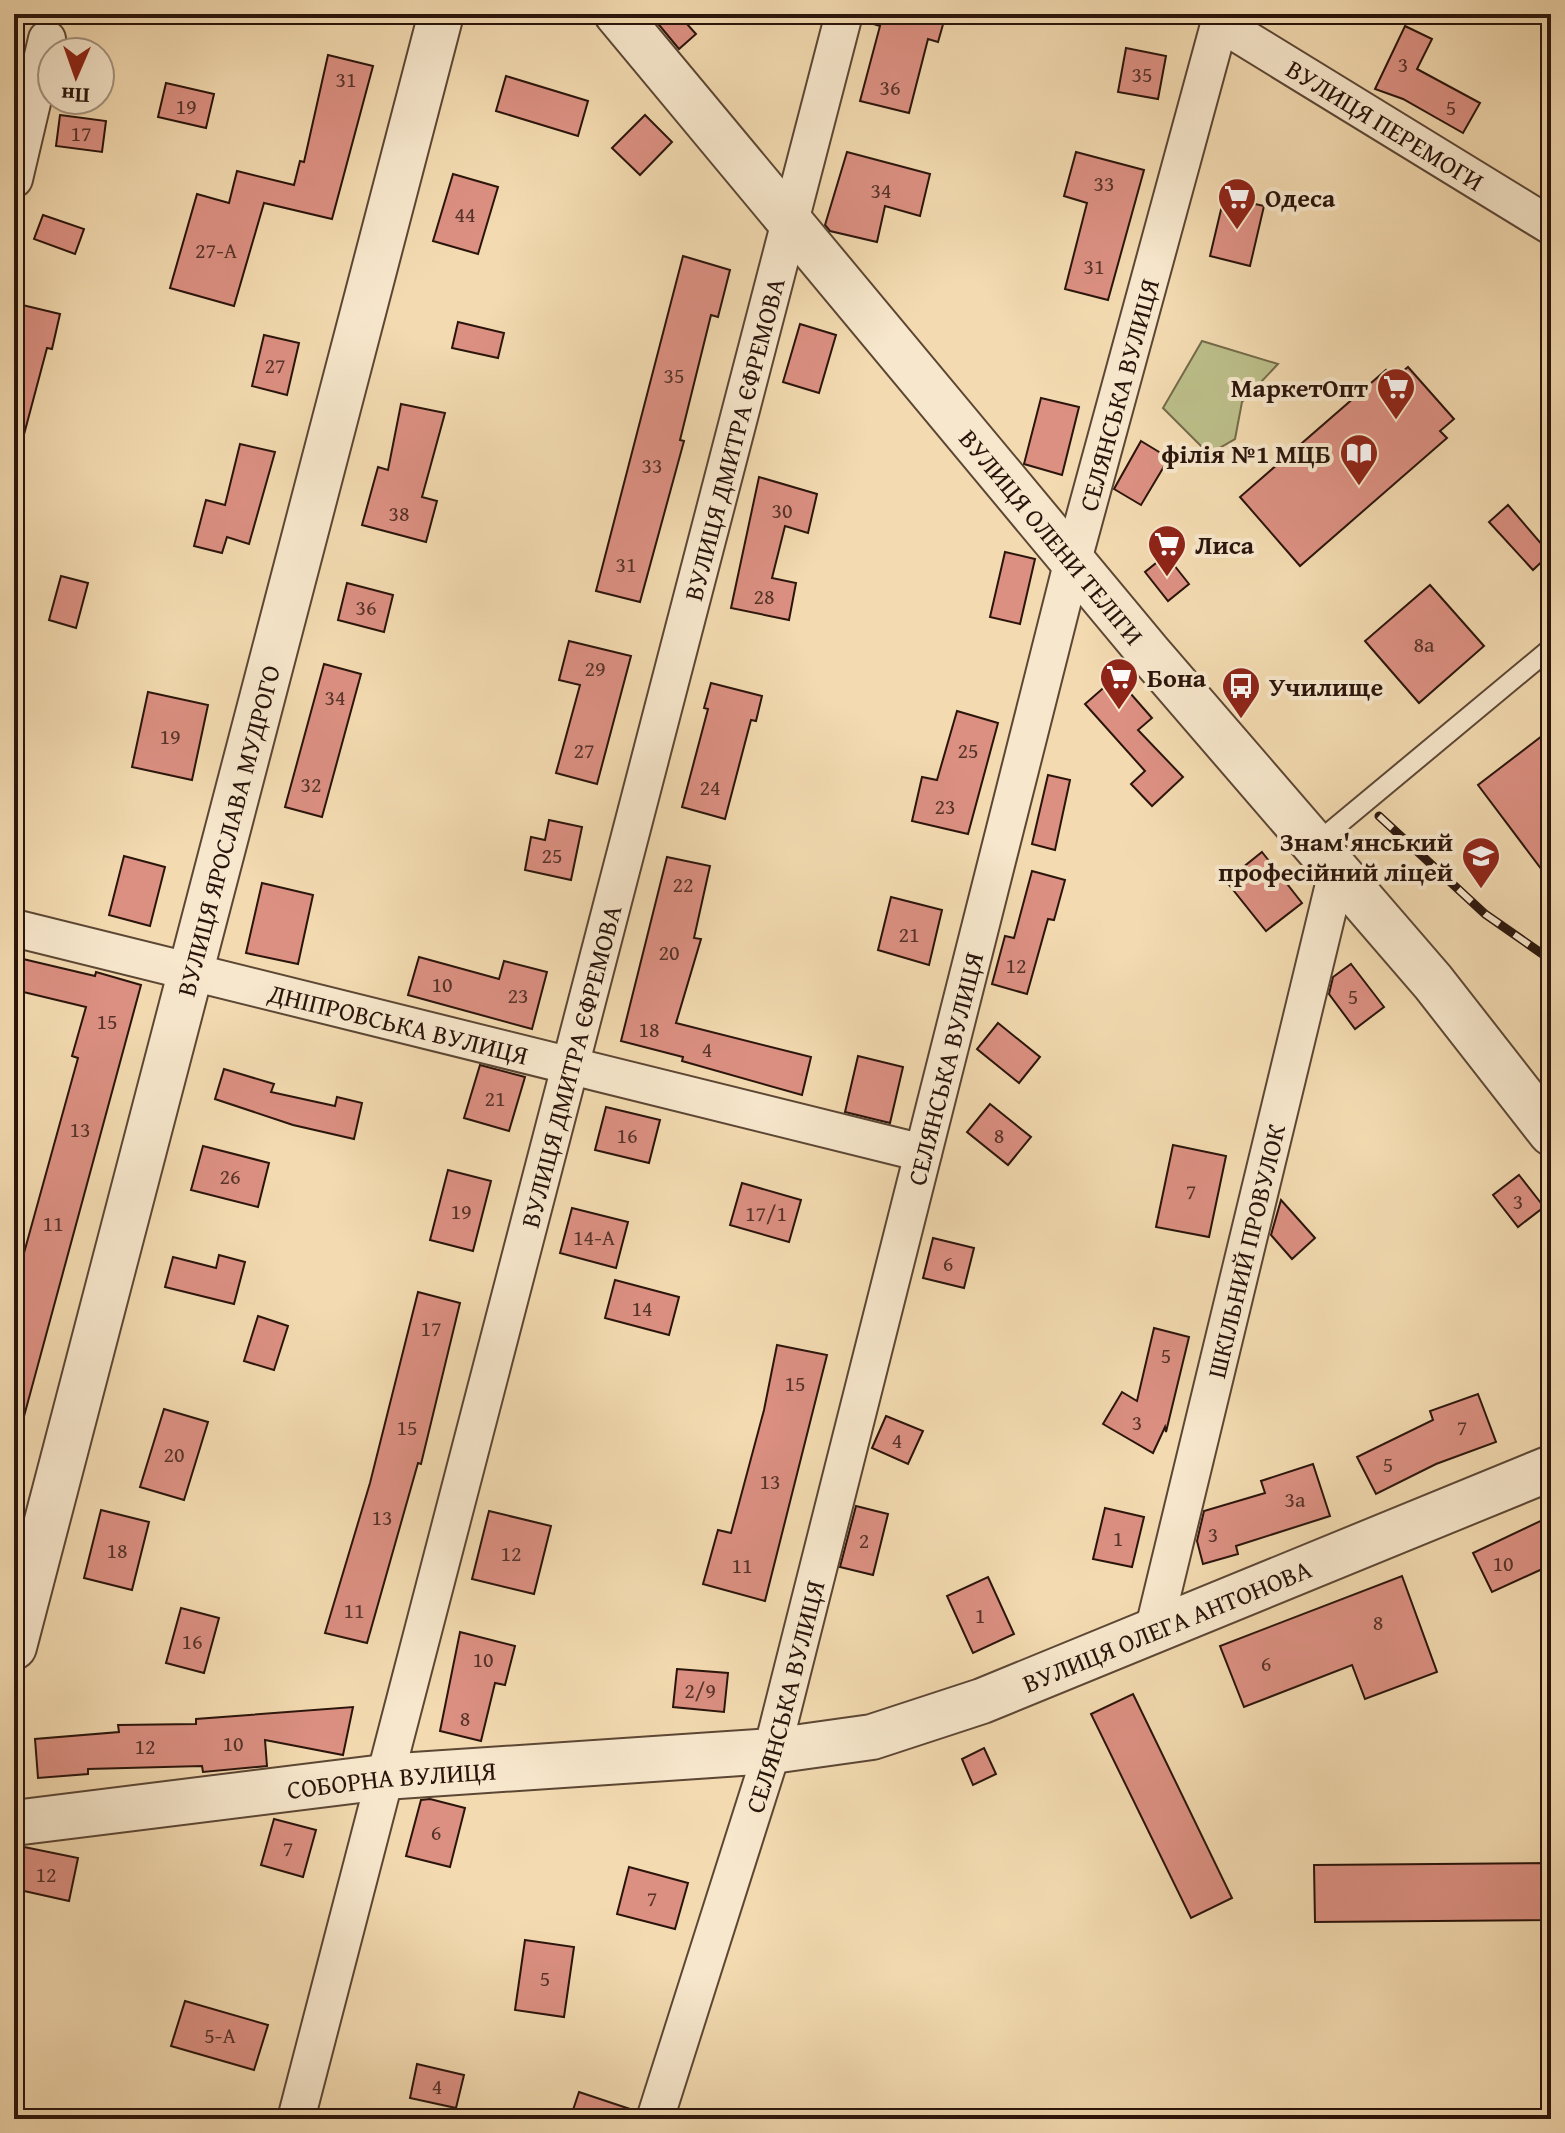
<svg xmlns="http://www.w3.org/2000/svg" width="1565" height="2133" viewBox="0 0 1565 2133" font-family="'Gentium Book Plus',serif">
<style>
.green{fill:#bcbf8a;stroke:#736a4a;stroke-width:2}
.building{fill:#dc9082;stroke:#2a140b;stroke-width:2}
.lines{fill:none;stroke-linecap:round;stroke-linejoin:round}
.service-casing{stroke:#5c4634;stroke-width:22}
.minor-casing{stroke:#5c4634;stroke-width:40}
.tertiary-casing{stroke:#5c4634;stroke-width:48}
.service{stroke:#f7e7cc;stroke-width:18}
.minor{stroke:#f7e7cc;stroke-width:36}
.tertiary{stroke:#f7e7cc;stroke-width:44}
.rail-casing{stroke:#2a140b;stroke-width:9}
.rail{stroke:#f7e7cc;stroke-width:6;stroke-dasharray:18;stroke-linecap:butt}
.labels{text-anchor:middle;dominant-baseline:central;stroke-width:8;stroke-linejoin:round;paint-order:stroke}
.number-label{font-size:22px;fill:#563329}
.street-label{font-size:26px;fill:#2a140b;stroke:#f7e7cc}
.poi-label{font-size:26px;font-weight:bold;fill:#2a140b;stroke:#f7e7cc;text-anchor:start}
</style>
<rect width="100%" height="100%" fill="#f3dab0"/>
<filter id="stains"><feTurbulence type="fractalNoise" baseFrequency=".0025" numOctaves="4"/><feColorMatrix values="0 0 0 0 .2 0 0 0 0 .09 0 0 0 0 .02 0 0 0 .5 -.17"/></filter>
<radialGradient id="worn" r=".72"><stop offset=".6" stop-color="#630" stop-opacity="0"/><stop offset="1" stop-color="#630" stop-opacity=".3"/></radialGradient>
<polygon class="green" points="1202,341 1278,364 1242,402 1235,439 1209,454 1163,408"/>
<g class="building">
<polygon points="650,14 678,14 696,34 679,49"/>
<polygon points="865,14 946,14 938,42 928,39 909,113 860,101 880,26 864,21"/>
<polygon points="1405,26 1432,39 1417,69 1480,103 1463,133 1403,99 1375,89"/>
<polygon points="1126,48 1166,56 1158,99 1118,92"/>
<polygon points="328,55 373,66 332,219 264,203 234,306 170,288 197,194 229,203 237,171 294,185 300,161 304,162"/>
<polygon points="506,76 588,101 578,136 496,111"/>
<polygon points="166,83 214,94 206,128 158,117"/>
<polygon points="60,115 106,121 102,152 56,146"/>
<polygon points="645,115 672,142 640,175 612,148"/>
<polygon points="847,152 930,174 920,216 885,206 877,242 830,231 825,225"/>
<polygon points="1076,152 1144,170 1108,300 1065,289 1087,203 1064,196"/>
<polygon points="453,174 498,187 478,254 433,241"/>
<polygon points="1224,197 1264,206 1250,266 1210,256"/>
<polygon points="43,215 84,229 75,254 34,239"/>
<polygon points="683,256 730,270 718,317 711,315 680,440 684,441 640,602 596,591"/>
<polygon points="14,303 60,314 52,349 47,348 22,442 14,441"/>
<polygon points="458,322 504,333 498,358 452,348"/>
<polygon points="800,324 836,335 819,393 783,382"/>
<polygon points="264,335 299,343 287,395 252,386"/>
<polygon points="1408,367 1454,419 1440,431 1447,438 1300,566 1240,497 1386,370 1394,379"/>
<polygon points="1041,398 1079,407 1062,475 1024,464"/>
<polygon points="401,404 445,413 422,497 437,501 426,542 362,525 378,467 388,470"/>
<polygon points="1141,441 1169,458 1141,505 1114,489"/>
<polygon points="240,444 275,452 249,544 227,537 222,553 194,546 206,500 225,505"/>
<polygon points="759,477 817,494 808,533 785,526 772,578 796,583 789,620 731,608"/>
<polygon points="1508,505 1550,554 1533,570 1489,522"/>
<polygon points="1005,552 1035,559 1020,624 990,617"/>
<polygon points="1166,555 1189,584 1168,601 1145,572"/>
<polygon points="61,576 88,583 76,628 49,620"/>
<polygon points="347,583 393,595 384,632 338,620"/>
<polygon points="1430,585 1484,646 1419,703 1365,641"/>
<polygon points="569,641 631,656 597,784 556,773 580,685 559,680"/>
<polygon points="324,664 361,674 322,817 285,807"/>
<polygon points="1116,677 1152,718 1138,730 1183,777 1152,806 1131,784 1145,771 1085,704"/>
<polygon points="711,683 762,696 756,721 751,720 725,819 682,807 708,709 704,708"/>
<polygon points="148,692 208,705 192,780 132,767"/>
<polygon points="957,711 998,723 968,834 912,821 922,777 937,780"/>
<polygon points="1551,729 1551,882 1478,785"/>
<polygon points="1048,775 1070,780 1055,850 1032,844"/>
<polygon points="549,820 582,827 571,880 525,870 531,837 545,840"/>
<polygon points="1262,852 1302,903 1266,931 1226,881"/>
<polygon points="124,856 165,867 150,926 109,915"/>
<polygon points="667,857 710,866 694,938 701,939 676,1023 811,1057 802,1095 682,1061 683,1057 621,1041"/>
<polygon points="1032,871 1065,880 1054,920 1048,919 1027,994 992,984 1005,936 1014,938"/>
<polygon points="262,883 313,895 298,964 246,953"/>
<polygon points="891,897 942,910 929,965 878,950"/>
<polygon points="419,957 499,979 504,961 547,972 532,1029 408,995"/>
<polygon points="23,959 95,976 96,972 141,985 23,1420 14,1419 14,1289 78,1058 72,1056 86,1007 15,990"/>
<polygon points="1351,964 1384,1007 1355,1029 1329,994 1333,977"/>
<polygon points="998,1023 1040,1057 1019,1083 977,1049"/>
<polygon points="858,1056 903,1067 890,1123 845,1112"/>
<polygon points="480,1065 525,1077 509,1131 464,1118"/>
<polygon points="224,1069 274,1084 271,1092 335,1106 337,1097 362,1103 354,1139 293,1125 215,1099"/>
<polygon points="990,1104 1031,1137 1008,1165 967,1132"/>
<polygon points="606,1107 660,1120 649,1163 595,1150"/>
<polygon points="1173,1145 1226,1156 1209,1237 1156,1227"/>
<polygon points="203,1146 269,1163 258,1207 191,1190"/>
<polygon points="448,1170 491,1181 473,1251 430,1240"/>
<polygon points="1519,1175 1544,1207 1518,1227 1493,1195"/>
<polygon points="742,1183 801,1200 789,1242 730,1225"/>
<polygon points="1281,1200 1315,1238 1292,1259 1271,1235"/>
<polygon points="572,1208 628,1222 616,1268 560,1253"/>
<polygon points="933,1238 974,1248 964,1288 923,1278"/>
<polygon points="219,1255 245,1262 234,1304 165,1287 173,1257 216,1268"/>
<polygon points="615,1280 679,1297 669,1335 605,1318"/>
<polygon points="418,1292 460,1303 421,1464 418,1463 367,1643 325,1633 370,1483"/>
<polygon points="258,1316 288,1326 274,1370 244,1361"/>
<polygon points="1154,1328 1189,1337 1166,1432 1165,1427 1153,1453 1103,1424 1122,1392 1137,1401"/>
<polygon points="777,1345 827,1355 765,1601 703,1584 718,1530 731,1533 764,1410"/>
<polygon points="1478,1394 1496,1442 1436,1464 1376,1494 1357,1457 1433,1420 1430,1411"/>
<polygon points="164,1409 208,1422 184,1500 140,1487"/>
<polygon points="886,1416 923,1431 908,1464 872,1448"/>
<polygon points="1313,1464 1330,1516 1236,1546 1238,1554 1203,1564 1197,1541 1204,1511 1265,1493 1261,1481"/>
<polygon points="856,1506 888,1514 873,1575 840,1567"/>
<polygon points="1105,1508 1144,1517 1132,1567 1093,1559"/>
<polygon points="101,1510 149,1522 132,1590 84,1578"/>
<polygon points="489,1511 551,1526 534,1594 472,1579"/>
<polygon points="1551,1516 1551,1565 1492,1592 1473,1553"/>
<polygon points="1402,1576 1437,1672 1365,1699 1352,1665 1244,1707 1220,1646"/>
<polygon points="988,1577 1014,1634 973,1653 947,1596"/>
<polygon points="181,1608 219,1618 204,1673 166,1663"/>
<polygon points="460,1632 515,1646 505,1685 495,1683 481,1741 440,1731"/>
<polygon points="677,1669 728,1673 724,1712 673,1707"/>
<polygon points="1133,1694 1232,1898 1191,1918 1091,1714"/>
<polygon points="353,1707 343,1755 265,1740 267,1766 203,1772 202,1766 88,1769 88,1774 38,1778 35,1739 119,1732 118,1725 196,1724 196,1719"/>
<polygon points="984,1748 996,1774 973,1785 962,1759"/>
<polygon points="430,1799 465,1808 450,1867 406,1856 421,1800"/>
<polygon points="274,1819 316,1830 303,1877 261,1865"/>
<polygon points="24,1847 78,1858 69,1901 15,1889"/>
<polygon points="1551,1863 1551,1920 1315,1922 1314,1865"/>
<polygon points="629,1867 688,1883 675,1929 617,1914"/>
<polygon points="525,1940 574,1947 564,2017 515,2010"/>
<polygon points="185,2001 268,2025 254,2070 171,2046"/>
<polygon points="417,2064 464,2075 456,2108 410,2098"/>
<polygon points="579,2092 636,2111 635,2119 570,2119"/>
</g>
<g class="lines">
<g class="service-casing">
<polyline id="service" points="1314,845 1551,648"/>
</g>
<g class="minor-casing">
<g id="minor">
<path id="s1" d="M 1220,23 L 1551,226"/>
<polyline points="14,179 47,39"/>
<path id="s2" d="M 14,928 L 923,1153"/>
<path id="s3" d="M 1154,1628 L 1337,872"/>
<path id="s4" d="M 296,2119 L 844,14"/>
<path id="s5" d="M 655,2119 L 772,1751 L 1073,560 L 1222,14"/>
</g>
</g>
<g class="tertiary-casing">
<g id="tertiary">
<path id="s6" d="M 617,14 L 1149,653 L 1433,982 L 1551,1133"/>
<path id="s7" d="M 14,1647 L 441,14"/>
<path id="s8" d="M 14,1823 L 384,1777 L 772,1751 L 872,1737 L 982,1701 L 1551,1468"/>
</g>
</g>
<use href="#service" class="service"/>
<use href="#minor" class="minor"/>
<use href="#tertiary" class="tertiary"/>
<g class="rail-casing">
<polyline id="rail" points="1379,816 1485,914 1551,960"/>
</g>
<use href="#rail" class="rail"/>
</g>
<defs>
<g id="supermarket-pin" transform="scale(2)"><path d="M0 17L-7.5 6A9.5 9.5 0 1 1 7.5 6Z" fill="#8f2418" stroke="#f7e7cc"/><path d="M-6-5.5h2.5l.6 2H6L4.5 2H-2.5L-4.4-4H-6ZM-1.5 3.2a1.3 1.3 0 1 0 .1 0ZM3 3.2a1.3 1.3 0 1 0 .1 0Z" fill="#fff"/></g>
<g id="library-pin" transform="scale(2)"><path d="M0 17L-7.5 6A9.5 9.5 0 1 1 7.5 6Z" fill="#8f2418" stroke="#f7e7cc"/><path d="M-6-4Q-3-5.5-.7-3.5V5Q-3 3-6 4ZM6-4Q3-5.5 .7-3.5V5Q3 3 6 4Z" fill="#fff"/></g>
<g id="bus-pin" transform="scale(2)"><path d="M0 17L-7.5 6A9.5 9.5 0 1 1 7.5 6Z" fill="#8f2418" stroke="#f7e7cc"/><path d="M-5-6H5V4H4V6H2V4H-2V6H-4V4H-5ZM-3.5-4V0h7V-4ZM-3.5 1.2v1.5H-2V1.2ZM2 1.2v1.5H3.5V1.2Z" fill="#fff"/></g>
<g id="university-pin" transform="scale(2)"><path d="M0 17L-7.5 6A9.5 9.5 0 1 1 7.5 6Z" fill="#8f2418" stroke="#f7e7cc"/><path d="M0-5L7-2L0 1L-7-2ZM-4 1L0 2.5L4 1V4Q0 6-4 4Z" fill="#fff"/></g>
</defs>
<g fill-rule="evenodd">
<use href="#supermarket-pin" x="1237" y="197"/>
<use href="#supermarket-pin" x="1396" y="387"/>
<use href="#library-pin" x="1359" y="453"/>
<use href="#supermarket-pin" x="1167" y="544"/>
<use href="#supermarket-pin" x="1119" y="677"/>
<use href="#bus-pin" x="1241" y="686"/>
<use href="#university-pin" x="1481" y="856"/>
</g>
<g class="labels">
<g class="number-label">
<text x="1403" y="64">3</text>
<text x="1142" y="74">35</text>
<text x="346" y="79">31</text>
<text x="890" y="87">36</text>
<text x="186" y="106">19</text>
<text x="1451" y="107">5</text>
<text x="81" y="133">17</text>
<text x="1104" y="183">33</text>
<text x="881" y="190">34</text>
<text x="465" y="214">44</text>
<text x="216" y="250">27-А</text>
<text x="1094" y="266">31</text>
<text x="275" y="365">27</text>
<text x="674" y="375">35</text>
<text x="652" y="465">33</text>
<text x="782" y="510">30</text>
<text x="399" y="513">38</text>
<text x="626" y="564">31</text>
<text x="764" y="596">28</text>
<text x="366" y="607">36</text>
<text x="1424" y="644">8а</text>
<text x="595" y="668">29</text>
<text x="335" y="697">34</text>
<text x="170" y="736">19</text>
<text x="584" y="750">27</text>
<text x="968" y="750">25</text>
<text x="311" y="784">32</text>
<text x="710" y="787">24</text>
<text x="945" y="806">23</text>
<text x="552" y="855">25</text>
<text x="683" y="884">22</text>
<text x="909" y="934">21</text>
<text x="669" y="952">20</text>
<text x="1016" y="965">12</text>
<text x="442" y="984">10</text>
<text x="518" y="995">23</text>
<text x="1353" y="996">5</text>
<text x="107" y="1021">15</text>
<text x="649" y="1029">18</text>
<text x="707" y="1049">4</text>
<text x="495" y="1098">21</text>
<text x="80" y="1129">13</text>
<text x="627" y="1135">16</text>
<text x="999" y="1135">8</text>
<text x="230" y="1176">26</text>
<text x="1191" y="1191">7</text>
<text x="1518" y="1201">3</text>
<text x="461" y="1211">19</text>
<text x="766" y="1213">17/1</text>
<text x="53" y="1223">11</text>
<text x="594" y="1237">14-А</text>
<text x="948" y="1263">6</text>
<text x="642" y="1308">14</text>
<text x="431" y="1328">17</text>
<text x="1166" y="1355">5</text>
<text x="795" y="1383">15</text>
<text x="1137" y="1422">3</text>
<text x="407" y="1427">15</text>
<text x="1462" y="1427">7</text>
<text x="897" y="1440">4</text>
<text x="174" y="1454">20</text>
<text x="1388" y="1464">5</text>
<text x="770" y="1481">13</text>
<text x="1295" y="1499">3а</text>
<text x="382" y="1517">13</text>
<text x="1213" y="1534">3</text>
<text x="1118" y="1538">1</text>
<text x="864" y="1540">2</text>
<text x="117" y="1550">18</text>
<text x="511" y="1553">12</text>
<text x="1503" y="1563">10</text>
<text x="742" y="1565">11</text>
<text x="354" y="1610">11</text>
<text x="980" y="1615">1</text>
<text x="1378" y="1622">8</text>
<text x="192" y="1641">16</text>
<text x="483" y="1659">10</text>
<text x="1266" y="1663">6</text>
<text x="700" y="1690">2/9</text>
<text x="465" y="1718">8</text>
<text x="233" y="1743">10</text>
<text x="145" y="1746">12</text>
<text x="436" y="1832">6</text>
<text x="288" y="1848">7</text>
<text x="46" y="1874">12</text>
<text x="652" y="1898">7</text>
<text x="545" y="1978">5</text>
<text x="220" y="2035">5-А</text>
<text x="437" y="2086">4</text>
</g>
<g class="street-label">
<text stroke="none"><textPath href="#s1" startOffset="194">ВУЛИЦЯ ПЕРЕМОГИ</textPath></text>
<text stroke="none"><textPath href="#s5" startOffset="1786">СЕЛЯНСЬКА ВУЛИЦЯ</textPath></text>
<text stroke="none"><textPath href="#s4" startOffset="1736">ВУЛИЦЯ ДМИТРА ЄФРЕМОВА</textPath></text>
<text stroke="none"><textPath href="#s6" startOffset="680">ВУЛИЦЯ ОЛЕНИ ТЕЛІГИ</textPath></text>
<text stroke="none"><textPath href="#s7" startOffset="844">ВУЛИЦЯ ЯРОСЛАВА МУДРОГО</textPath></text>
<text stroke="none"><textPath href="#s2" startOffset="396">ДНІПРОВСЬКА ВУЛИЦЯ</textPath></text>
<text stroke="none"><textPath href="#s4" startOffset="1088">ВУЛИЦЯ ДМИТРА ЄФРЕМОВА</textPath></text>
<text stroke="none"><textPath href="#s5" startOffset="1090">СЕЛЯНСЬКА ВУЛИЦЯ</textPath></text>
<text stroke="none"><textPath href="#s3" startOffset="388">ШКІЛЬНИЙ ПРОВУЛОК</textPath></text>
<text stroke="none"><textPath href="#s8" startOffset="1178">ВУЛИЦЯ ОЛЕГА АНТОНОВА</textPath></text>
<text stroke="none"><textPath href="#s5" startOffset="442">СЕЛЯНСЬКА ВУЛИЦЯ</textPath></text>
<text stroke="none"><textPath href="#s8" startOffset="380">СОБОРНА ВУЛИЦЯ</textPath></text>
</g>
<g class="poi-label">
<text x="1265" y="197">Одеса</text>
<text x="1368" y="387" text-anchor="end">МаркетОпт</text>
<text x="1331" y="453" text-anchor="end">філія №1 МЦБ</text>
<text x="1195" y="544">Лиса</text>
<text x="1147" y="677">Бона</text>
<text x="1269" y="686">Училище</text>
<text x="1453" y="841" text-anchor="end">Знам'янський<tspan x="1453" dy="30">професійний ліцей</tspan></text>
</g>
</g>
<rect width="1565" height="2133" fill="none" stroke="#f3dab0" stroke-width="48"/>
<rect x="16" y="16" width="1533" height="2101" fill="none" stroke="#2a140b" stroke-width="4"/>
<rect x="24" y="24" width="1517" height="2085" fill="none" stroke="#2a140b" stroke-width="2"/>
<g transform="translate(76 76) rotate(182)"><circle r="38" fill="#f7e7cc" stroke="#a5937f" stroke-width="2"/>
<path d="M0-6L14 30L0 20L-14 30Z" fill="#8f2418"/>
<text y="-12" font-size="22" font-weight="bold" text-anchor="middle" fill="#2a140b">Пн</text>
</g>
<rect width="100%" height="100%" filter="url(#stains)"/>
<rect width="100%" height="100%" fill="url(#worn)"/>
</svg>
